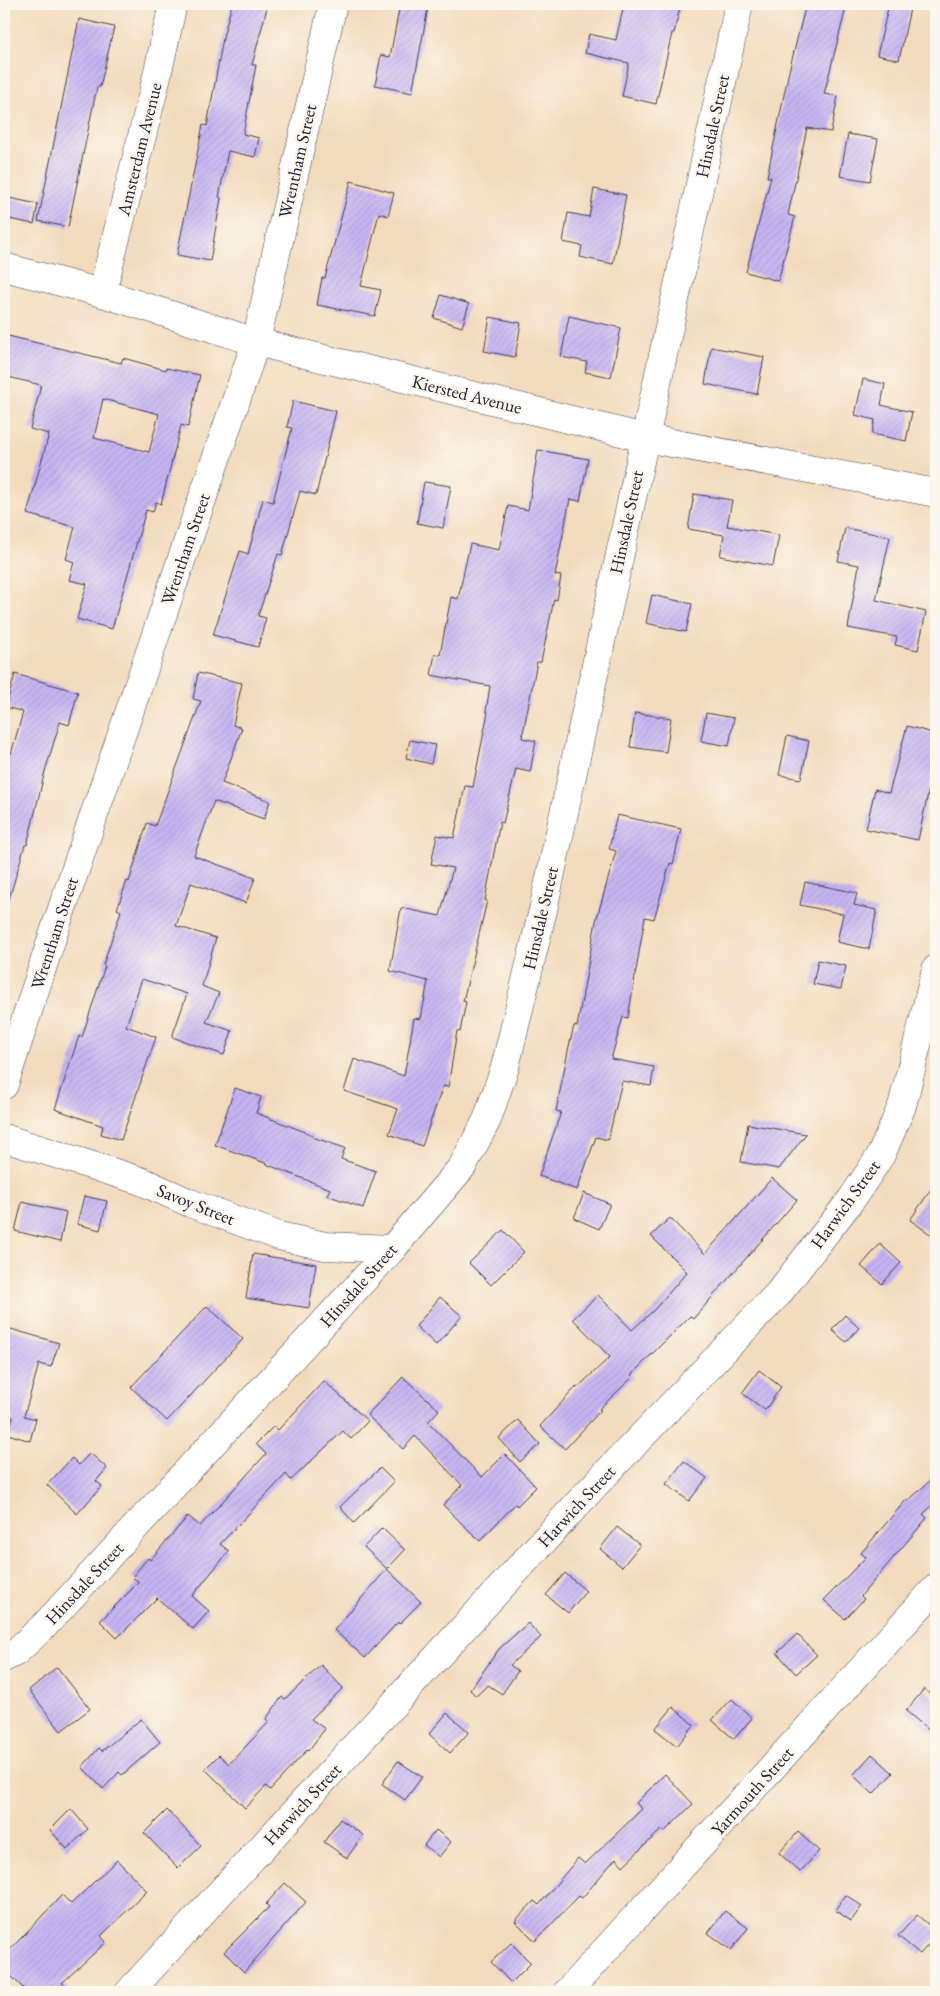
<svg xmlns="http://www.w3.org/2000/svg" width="940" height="1996" viewBox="0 0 940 1996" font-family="'EB Garamond',serif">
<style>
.building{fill:url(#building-hatch);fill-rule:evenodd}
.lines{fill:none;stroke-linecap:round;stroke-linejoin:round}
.minor-casing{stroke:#413e4e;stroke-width:29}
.minor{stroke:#fff;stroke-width:28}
.labels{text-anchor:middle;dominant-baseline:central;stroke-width:5;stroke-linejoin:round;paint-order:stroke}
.street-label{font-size:18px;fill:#22223b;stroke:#fbf7ec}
</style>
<defs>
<pattern id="building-hatch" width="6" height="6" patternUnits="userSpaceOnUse" patternTransform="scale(1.25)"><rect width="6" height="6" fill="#c6b5f3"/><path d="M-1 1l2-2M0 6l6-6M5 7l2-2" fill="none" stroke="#aa9bd1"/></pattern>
</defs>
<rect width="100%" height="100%" fill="#fbf7ec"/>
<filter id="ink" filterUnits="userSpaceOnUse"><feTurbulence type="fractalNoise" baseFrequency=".02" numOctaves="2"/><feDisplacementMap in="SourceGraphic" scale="10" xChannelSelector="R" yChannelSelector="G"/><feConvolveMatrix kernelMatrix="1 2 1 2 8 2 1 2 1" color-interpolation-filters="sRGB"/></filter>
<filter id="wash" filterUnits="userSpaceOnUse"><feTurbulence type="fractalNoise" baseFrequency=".0096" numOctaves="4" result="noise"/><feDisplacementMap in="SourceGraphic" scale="20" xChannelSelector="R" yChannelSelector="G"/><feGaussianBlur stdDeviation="1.12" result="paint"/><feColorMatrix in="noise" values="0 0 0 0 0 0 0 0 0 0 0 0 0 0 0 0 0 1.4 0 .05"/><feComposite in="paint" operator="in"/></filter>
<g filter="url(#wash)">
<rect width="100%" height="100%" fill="#f2dbbd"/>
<g id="blocks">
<g class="building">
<polygon points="232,4 268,4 252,65 256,65 243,134 259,138 255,157 228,151 219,197 221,198 210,261 177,255 203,125 207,126 224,33"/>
<polygon points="400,4 428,8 412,93 375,85 381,55 390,57"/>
<polygon points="624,4 681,4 674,33 672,33 656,104 622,96 629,63 585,53 589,34 616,40"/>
<polygon points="806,4 847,4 824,94 838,96 831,132 807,128 788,215 795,217 778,281 746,272 771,177 767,177 789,71"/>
<polygon points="889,4 911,4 899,60 877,55"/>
<polygon points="79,19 114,27 100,87 97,87 68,227 38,221"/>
<polygon points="848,134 878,139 870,181 840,176"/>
<polygon points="351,181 394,193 388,216 379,213 361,286 381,290 375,316 317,305 322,278 325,278"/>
<polygon points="594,189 626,195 613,264 580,257 582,246 563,242 568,213 589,217"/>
<polygon points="4,197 38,204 34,224 4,218"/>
<polygon points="441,295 469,304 462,327 434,318"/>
<polygon points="569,316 621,328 611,377 585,372 587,362 561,357"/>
<polygon points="490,317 521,323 515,357 484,351"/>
<path d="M 4,335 L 121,363 L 123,358 L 166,370 L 166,368 L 200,375 L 188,427 L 181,425 L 161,504 L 156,502 L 153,512 L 146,510 L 112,629 L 77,619 L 87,584 L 69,580 L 74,562 L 66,559 L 75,527 L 27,514 L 49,434 L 30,429 L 41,385 L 4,376 ZM 103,399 L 159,414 L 149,452 L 94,438 Z"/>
<polygon points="711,347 764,357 757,394 705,384"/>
<polygon points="863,379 885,384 881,405 912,412 906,441 872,434 875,420 855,415"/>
<polygon points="293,401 336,411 316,495 300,491 282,555 278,554 258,616 266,618 258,647 213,635 240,551 248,554 263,499 273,502 292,428 287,427"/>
<polygon points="538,450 588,459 580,501 570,499 555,575 561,576 557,600 554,599 541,662 537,662 522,738 536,741 530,772 516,769 503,823 500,822 485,900 487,901 463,1001 466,1002 460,1032 457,1031 448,1087 443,1086 422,1146 389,1134 398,1109 344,1091 354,1059 404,1076 414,1018 421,1019 428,981 390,971 401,908 440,916 453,868 431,864 437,835 454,838 465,786 473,787 488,712 486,711 490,686 431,675 435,654 440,655 451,597 458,599 470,544 499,550 508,506 528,510"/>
<polygon points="424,482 451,486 443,528 417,523"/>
<polygon points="694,494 732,500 727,526 779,535 773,566 720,556 724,535 688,529"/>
<polygon points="845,528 890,537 876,600 926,612 918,650 895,645 897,637 848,628 859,565 838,561"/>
<polygon points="652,595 692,604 686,632 646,623"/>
<polygon points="198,673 242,683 233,725 242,728 222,783 270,801 264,819 214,801 194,856 255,878 246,903 191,883 176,926 216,938 202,986 219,993 206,1022 232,1031 224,1055 172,1037 187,994 142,979 126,1026 156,1037 121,1140 101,1134 103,1126 55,1109 79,1036 82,1037 105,966 103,965 121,911 117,909 127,881 129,882 147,823 155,826 201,701 193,699"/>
<polygon points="15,674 78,692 69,725 60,722 44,775 27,845 25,845 9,899 4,898 4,753 11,754 23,712 6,707"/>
<polygon points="635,713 671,718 666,752 630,747"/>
<polygon points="706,713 734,718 729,746 701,741"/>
<polygon points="907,726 936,734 936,776 932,775 918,840 866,829 875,789 889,793"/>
<polygon points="787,736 809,741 801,779 779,775"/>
<polygon points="410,740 435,745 431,764 406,758"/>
<polygon points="617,815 681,829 673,864 670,863 654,919 645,917 628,1018 623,1017 611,1059 654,1067 651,1086 622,1081 608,1140 596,1137 577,1190 539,1176 561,1112 556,1111 569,1046 574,1026 577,1027 596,921 616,851 609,849"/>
<polygon points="805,882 857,893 854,905 877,910 869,949 837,942 843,914 800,905"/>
<polygon points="818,960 846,966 841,989 813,984"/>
<polygon points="235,1088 261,1097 256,1113 313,1135 312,1137 345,1148 341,1159 376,1171 363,1208 327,1195 330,1189 268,1165 268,1164 215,1145"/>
<polygon points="748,1124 806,1134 779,1169 741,1162"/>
<polygon points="772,1178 797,1200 693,1319 690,1316 631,1375 633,1377 599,1409 601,1410 565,1449 540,1426 576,1387 577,1388 610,1357 573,1319 598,1295 632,1330 654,1310 687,1272 651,1236 670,1218 705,1254"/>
<polygon points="936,1182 936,1238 910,1220"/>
<polygon points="584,1193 610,1204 599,1229 574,1218"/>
<polygon points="84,1196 107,1201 100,1230 77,1224"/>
<polygon points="22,1202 66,1212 60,1242 15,1231"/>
<polygon points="503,1230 524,1252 491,1285 469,1263"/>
<polygon points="880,1244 901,1263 882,1284 861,1266"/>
<polygon points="253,1254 316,1264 309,1308 246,1298"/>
<polygon points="440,1297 462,1316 436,1345 416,1326"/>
<polygon points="207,1306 243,1339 167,1421 131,1387"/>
<polygon points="845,1315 859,1328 846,1342 832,1330"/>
<polygon points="4,1327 59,1343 51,1367 39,1364 24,1416 36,1419 30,1441 8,1434 13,1417 4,1414"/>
<polygon points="759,1370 781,1387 765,1410 742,1393"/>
<polygon points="403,1377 439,1410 428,1422 482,1477 505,1454 536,1487 517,1506 515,1504 480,1541 443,1505 462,1485 415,1436 403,1449 367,1415"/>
<polygon points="324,1381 368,1421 351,1439 343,1431 291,1480 286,1474 220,1544 229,1551 192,1596 209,1611 193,1629 157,1598 117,1638 100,1621 139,1582 132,1577 148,1558 150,1560 188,1516 200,1526 266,1454 256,1444 274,1426 278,1430"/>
<polygon points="518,1420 540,1444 520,1462 499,1438"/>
<polygon points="90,1453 107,1468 96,1481 102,1486 77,1514 47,1485 72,1458 79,1465"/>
<polygon points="684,1461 707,1478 689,1501 666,1484"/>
<polygon points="380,1468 394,1482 354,1523 340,1507"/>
<polygon points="936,1475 936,1502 923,1514 927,1518 861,1596 864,1599 845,1619 824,1600 866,1557 861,1553 906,1500 908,1501"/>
<polygon points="617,1527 640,1545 622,1567 600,1549"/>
<polygon points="382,1528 405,1550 387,1569 364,1547"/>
<polygon points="387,1569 421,1602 399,1624 398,1622 365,1658 334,1630"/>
<polygon points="565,1573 586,1591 568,1613 546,1595"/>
<polygon points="528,1623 541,1637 510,1665 518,1671 502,1694 488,1685 476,1696 470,1690 499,1649"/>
<polygon points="797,1634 817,1655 796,1674 777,1653"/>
<polygon points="321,1665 343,1688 311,1719 325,1729 308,1751 307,1750 270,1790 266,1786 245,1808 205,1769 219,1755 229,1764 269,1722 266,1719 282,1697 285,1699"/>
<polygon points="57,1667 90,1709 61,1731 29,1690"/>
<polygon points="924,1689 936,1699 936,1736 906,1711"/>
<polygon points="732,1699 752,1718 734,1739 712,1720"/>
<polygon points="673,1707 694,1725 677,1746 655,1729"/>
<polygon points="447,1713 469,1732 450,1753 429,1734"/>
<polygon points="141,1719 160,1742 122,1775 119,1772 103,1789 82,1767 99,1748 102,1751"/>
<polygon points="872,1754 893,1773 873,1794 853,1775"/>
<polygon points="398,1761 422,1777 405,1800 382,1784"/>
<polygon points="665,1774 693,1804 664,1832 662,1829 623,1866 616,1858 582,1898 579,1896 535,1941 515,1921 534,1901 539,1905 578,1858 585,1864 642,1809 636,1803"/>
<polygon points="71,1809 88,1829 67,1849 50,1830"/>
<polygon points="167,1810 201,1846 178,1868 144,1833"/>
<polygon points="340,1819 363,1835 347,1858 324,1842"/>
<polygon points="436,1830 451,1842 439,1857 424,1845"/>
<polygon points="798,1832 819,1851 800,1872 779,1853"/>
<polygon points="117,1860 147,1891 101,1936 106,1942 62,1983 72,1992 27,1992 4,1969 4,1956 62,1895 71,1904"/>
<polygon points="285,1883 306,1902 244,1972 224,1952 269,1907 266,1904"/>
<polygon points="846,1895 862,1906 851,1921 835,1910"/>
<polygon points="725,1911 748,1928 731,1950 708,1933"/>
<polygon points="917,1915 936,1931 936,1936 920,1954 898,1936"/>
<polygon points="511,1943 531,1963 511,1983 491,1962"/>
</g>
</g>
</g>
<g filter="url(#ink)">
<use href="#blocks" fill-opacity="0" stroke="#413e4e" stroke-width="1"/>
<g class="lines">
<g class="minor-casing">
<g id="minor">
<polyline points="4,267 102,293 256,342 645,438 936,493"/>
<polyline points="102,293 154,89 173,4"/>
<polyline points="4,1085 55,929 256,342 333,4"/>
<polyline points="4,1138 141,1181 190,1203 279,1236 325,1246 392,1249"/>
<polyline points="4,1658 16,1652 45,1625 392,1249 462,1167 487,1120 505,1067 543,910 739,4"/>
<polyline points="129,1992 594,1486 778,1294 851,1200 881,1155 902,1106 936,969"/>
<polyline points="567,1992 936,1588"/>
</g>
</g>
<use href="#minor" class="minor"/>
</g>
</g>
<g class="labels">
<g class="street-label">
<text transform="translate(712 126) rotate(-78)">Hinsdale Street</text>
<text transform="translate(139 149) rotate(-76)">Amsterdam Avenue</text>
<text transform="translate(297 161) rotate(-77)">Wrentham Street</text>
<text transform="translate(467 394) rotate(14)">Kiersted Avenue</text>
<text transform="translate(626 522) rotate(-78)">Hinsdale Street</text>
<text transform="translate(185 549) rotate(-71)">Wrentham Street</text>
<text transform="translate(540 918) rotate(-77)">Hinsdale Street</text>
<text transform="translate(54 933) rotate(-72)">Wrentham Street</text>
<text transform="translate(196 1204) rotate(22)">Savoy Street</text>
<text transform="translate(845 1204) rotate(-54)">Harwich Street</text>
<text transform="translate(358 1285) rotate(-48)">Hinsdale Street</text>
<text transform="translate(576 1506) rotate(-47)">Harwich Street</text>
<text transform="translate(84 1583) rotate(-47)">Hinsdale Street</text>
<text transform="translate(752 1791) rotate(-48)">Yarmouth Street</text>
<text transform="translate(302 1804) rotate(-47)">Harwich Street</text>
</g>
</g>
<rect width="940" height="1996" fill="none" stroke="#fbf7ec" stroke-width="20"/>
</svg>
